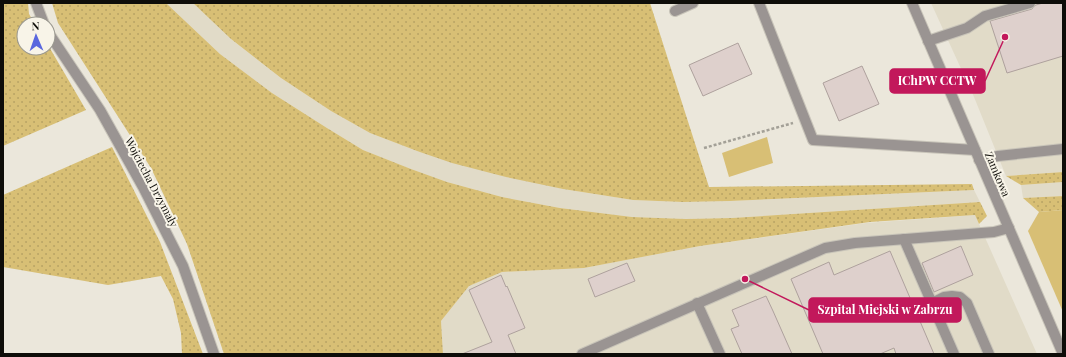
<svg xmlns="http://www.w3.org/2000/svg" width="1066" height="357" viewBox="0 0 1066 357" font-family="'Playfair Display',serif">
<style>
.built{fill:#e1dbc8}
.grass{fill:url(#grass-dots)}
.park{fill:#d8bf75}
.building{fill:#ded0cc;stroke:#aea19d}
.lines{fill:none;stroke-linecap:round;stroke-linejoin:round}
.minor-casing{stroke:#c8c4b9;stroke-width:12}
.path{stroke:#a3a097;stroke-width:2.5;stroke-dasharray:3 2;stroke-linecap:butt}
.minor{stroke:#9a9492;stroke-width:10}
.labels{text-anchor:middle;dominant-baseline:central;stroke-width:4;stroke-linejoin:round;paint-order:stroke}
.street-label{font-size:11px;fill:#0e0d09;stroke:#f8f4e8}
.leader{fill:none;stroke:#c2185b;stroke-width:1.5}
.callout-dot{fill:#c2185b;stroke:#f8f4e8;stroke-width:1.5}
.callout{fill:#c2185b;stroke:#c2185b;stroke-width:1.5}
.callout-label{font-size:12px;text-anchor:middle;font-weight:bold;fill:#fff}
</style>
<defs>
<pattern id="grass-dots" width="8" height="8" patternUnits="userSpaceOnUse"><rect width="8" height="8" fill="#d8bf75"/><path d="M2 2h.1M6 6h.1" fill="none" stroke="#b8a364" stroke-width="1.8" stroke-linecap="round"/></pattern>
</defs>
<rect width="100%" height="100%" fill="#ebe7db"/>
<g class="built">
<polygon points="166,3 193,3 231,39 281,78 331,111 370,133 417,151 563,189 633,200 683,202 730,201 974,190 980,202 732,218 686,219 632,217 560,208 502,197 447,182 411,169 363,150 327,128 272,93 220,54"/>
<polygon points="931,3 1063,3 1063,172 1006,176 974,97"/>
<polygon points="1063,182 1063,196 1023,198 1021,185"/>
<polygon points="975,215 1037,354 443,354 441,321 469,286 502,272 584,268 700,246 866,223"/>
</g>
<g class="grass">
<polygon points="3,3 28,3 29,14 35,24 24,24 24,48 48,48 48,45 86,110 3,146"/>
<polygon points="52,3 166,3 220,54 272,93 327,128 363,150 411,169 447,182 502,197 560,208 632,217 686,219 732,218 980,202 987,216 979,224 975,215 870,222 700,246 584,268 502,272 469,286 441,321 443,354 224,354 187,244 151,168 58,23"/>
<polygon points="193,3 650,3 709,187 972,184 974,190 730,201 683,202 633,200 563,189 506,177 452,163 417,151 370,133 331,111 281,78 231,39"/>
<polygon points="112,147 160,242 203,354 182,354 181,333 173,299 161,276 108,285 3,267 3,195"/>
<polygon points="1063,172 1063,182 1021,185 1006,176"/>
<polygon points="1063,196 1063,210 1039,212 1023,198"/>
</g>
<g class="park">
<polygon points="767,137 773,163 729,177 722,153"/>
<polygon points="1063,210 1063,312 1028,231 1039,212"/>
</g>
<g class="building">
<polygon points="1043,3 1063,3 1063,56 1007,73 990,21 1032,9 1036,5"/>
<polygon points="738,43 752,74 703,96 689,65"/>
<polygon points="862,66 879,104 839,121 823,83"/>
<polygon points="961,246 973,275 934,292 922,263"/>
<polygon points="890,251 934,354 896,354 894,348 880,354 823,354 791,279 829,262 834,275"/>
<polygon points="627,263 635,281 595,297 588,279"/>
<polygon points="501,275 506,287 507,286 525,328 508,335 516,354 462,354 492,342 469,290"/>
<polygon points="766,296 773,311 792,354 742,354 731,329 739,326 732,310"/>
</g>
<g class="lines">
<g class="minor-casing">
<g id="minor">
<polyline points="36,3 44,24"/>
<polyline points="759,3 813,140 975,150"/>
<polyline points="912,3 1063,354"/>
<polyline points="675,11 693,3"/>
<polyline points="48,32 100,110 143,187 183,266 214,354"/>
<polyline points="928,41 967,28 985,16 1030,3"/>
<polyline points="979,160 998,156 1063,149"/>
<polyline points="904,239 954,354"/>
<polyline points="697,303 720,354"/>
<polyline points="932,303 944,297 952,296 960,297 967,303 989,354"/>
<polyline points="582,354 825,248 855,243 994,232 1009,228"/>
</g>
</g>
<polyline class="path" points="704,148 793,123"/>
<use href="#minor" class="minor"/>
</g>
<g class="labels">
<g class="street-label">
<text transform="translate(998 174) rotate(67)">Zamkowa</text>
<text transform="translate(152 182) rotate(62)">Wojciecha Drzymały</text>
</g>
</g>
<path class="leader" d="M1005 37L985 81M745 279L809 310"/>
<g class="callout-dot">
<circle cx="1005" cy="37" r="4"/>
<circle cx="745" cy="279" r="4"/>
</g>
<g class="callout">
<rect x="890" y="69" width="95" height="24" rx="4"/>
<rect x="809" y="298" width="152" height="24" rx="4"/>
</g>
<g class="callout-label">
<text x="937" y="85">IChPW CCTW</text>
<text x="885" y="314">Szpital Miejski w Zabrzu</text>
</g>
<rect width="1066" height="357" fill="none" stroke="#0e0d09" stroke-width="8"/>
<g transform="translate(36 36) rotate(358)"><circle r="19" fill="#f8f4e8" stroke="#9a988f"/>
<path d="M0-3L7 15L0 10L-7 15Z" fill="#5a67de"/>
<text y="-6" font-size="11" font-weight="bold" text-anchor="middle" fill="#0e0d09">N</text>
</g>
</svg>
